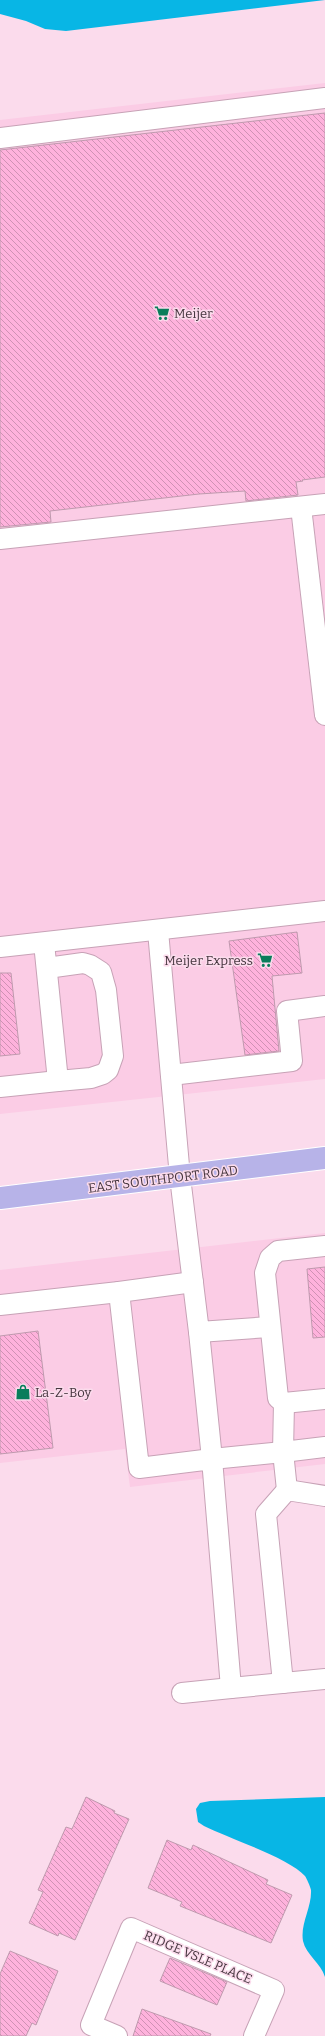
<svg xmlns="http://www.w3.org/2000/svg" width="325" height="2036" viewBox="0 0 325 2036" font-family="Bitter,serif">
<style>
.built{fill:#fbcce5}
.water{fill:#08b6e5}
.building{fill:url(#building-back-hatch);stroke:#bf9aae}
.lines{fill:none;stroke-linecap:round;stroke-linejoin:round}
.minor-casing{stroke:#c7a2b6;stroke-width:22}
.major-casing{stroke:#fff;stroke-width:24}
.minor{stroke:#fff;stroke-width:20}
.major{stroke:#b7b3e8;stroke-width:22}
.labels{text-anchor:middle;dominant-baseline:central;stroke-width:3;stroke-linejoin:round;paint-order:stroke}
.poi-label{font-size:13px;fill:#46363f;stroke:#fbdbec;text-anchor:start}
.street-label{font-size:13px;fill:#46363f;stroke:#fbdbec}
</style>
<defs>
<pattern id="building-back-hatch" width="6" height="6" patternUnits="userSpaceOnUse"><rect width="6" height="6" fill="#feb2dc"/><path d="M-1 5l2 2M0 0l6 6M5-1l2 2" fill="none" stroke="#cf92b4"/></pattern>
</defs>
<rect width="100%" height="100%" fill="#fbdbec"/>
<g class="built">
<polygon points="325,83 325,1079 0,1114 0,120"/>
<polygon points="325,1233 325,1464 130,1487 125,1449 0,1463 0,1270"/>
</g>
<g class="water">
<polygon points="0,0 325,0 66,31 45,29 26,21 0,14"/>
<path d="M 325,1797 L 325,1977 C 321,1963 306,1955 303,1941 C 300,1924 312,1907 311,1890 C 310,1886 307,1879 305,1876 C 289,1858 228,1838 204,1826 L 198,1822 L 196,1809 L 200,1803 L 210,1801 Z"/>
</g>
<g class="building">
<polygon points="325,113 325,477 302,480 303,481 296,482 298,495 246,501 245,491 199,494 50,511 51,522 0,527 0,150"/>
<polygon points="297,932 302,973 272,976 279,1051 245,1055 229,941"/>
<polygon points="0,973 11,973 20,1054 0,1056"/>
<polygon points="325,1267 325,1337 313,1338 307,1269"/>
<polygon points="38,1331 53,1448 0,1454 0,1336"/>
<polygon points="86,1797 115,1811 114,1813 129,1819 75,1940 59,1933 58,1936 29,1923 43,1892 38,1890 66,1827 72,1829"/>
<polygon points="167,1840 191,1850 193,1845 268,1880 266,1884 292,1895 271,1943 180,1906 182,1902 148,1888"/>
<polygon points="10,1951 58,1971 36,2025 32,2023 26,2036 0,2036 0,1974"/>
<polygon points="170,1958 227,1982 217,2005 160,1981"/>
<polygon points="142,2009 211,2034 210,2036 133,2036"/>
</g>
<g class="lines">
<g class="minor-casing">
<g id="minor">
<polyline points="0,138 325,98"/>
<polyline points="301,507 325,715"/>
<polyline points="0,539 325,504"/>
<polyline points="158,931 180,1177 199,1332 269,1327"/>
<polyline points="44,943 58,1081 91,1078 103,1074 108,1070 113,1056 106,990 101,972 90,965 83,963 47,968"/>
<polyline points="0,947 325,911"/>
<polyline points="171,1075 292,1061 287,1011 325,1006"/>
<polyline points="0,1087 58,1081"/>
<polyline points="325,1246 278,1251 270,1258 265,1273 278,1398 284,1403 325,1399"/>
<polyline points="193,1282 119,1292 139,1468 212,1459 231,1688 325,1679"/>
<polyline points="0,1305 119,1292"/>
<polyline points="199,1332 212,1459 283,1452 287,1490"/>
<polyline points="284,1403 283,1452 325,1447"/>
<polyline points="283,1683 266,1514 287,1490 325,1496"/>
<polyline points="182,1693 231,1688"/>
<polyline points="117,2036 91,2025 131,1928 274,1990 254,2036"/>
</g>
</g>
<g class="major-casing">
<polyline id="major" points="0,1198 325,1158"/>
</g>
<use href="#minor" class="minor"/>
<use href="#major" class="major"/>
</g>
<defs>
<g id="supermarket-bare" transform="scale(1.2)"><path d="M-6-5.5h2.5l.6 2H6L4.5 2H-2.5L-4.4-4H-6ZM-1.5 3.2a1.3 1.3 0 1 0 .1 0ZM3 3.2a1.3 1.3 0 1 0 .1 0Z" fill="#097d5b" stroke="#fbdbec" stroke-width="2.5" paint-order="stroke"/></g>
<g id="shop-bare" transform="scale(1.2)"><path d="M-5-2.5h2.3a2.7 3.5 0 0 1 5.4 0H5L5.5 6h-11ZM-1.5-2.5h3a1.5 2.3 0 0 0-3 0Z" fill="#097d5b" stroke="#fbdbec" stroke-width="2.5" paint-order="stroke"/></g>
</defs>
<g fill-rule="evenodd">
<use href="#supermarket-bare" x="162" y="313"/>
<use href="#supermarket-bare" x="265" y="960"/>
<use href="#shop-bare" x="23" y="1392"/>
</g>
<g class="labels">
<g class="poi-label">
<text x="174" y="313">Meijer</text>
<text x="253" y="960" text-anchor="end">Meijer Express</text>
<text x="35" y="1392">La-Z-Boy</text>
</g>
<g class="street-label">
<text transform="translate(163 1179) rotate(-7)">EAST SOUTHPORT ROAD</text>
<text transform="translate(198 1957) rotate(23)">RIDGE VSLE PLACE</text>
</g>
</g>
</svg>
